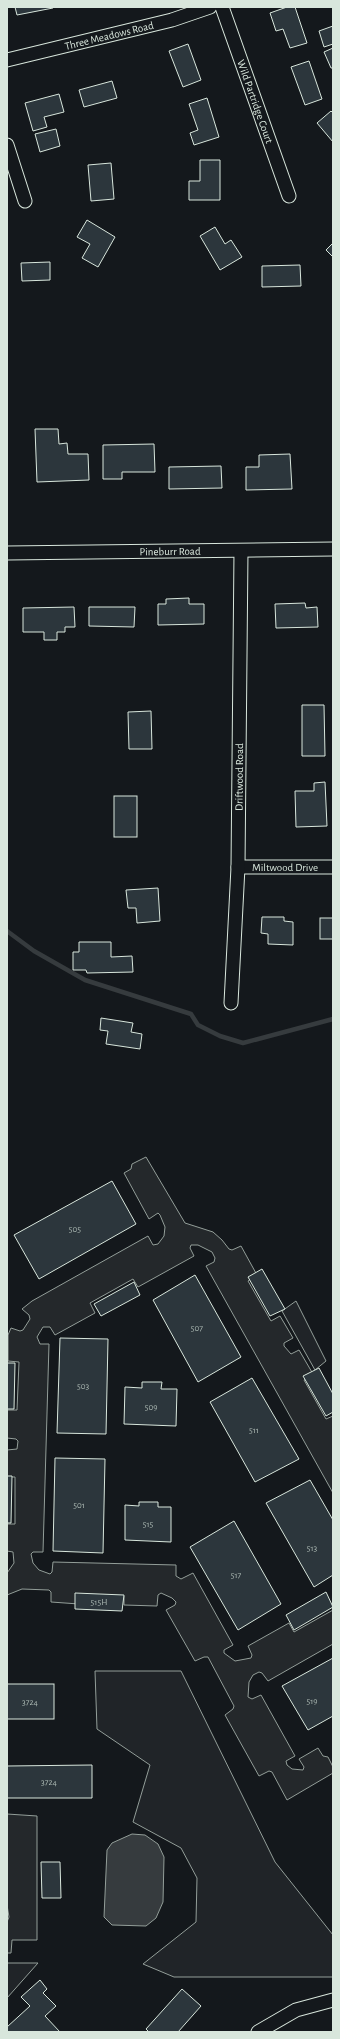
<svg xmlns="http://www.w3.org/2000/svg" width="340" height="2039" viewBox="0 0 340 2039" font-family="'Alegreya Sans',sans-serif">
<style>
.green{fill:#202428;stroke:#939e99}
.parking{fill:#24282b;stroke:#939e99}
.water{fill:#363b3e;stroke:#939e99}
.lines{fill:none;stroke-linecap:round;stroke-linejoin:round}
.stream{stroke:#363b3e;stroke-width:4.5}
.building{fill:#2c363c;stroke:#d8e6dc}
.minor-casing{stroke:#d8e6dc;stroke-width:15}
.minor{stroke:#14181c;stroke-width:13}
.labels{text-anchor:middle;dominant-baseline:central;stroke-width:3;stroke-linejoin:round;paint-order:stroke}
.number-label{font-size:9px;fill:#adbab4}
.street-label{font-size:11px;fill:#d8e6dc;stroke:#14181c}
</style>
<rect width="100%" height="100%" fill="#14181c"/>
<g class="green">
<polygon points="296,1301 326,1361 315,1370 282,1311"/>
<polygon points="95,1671 181,1671 275,1862 333,1935 333,1977 174,1977 143,1964 196,1922 197,1878 181,1848 133,1822 150,1765 97,1729"/>
<polygon points="7,1963 38,1963 7,1998"/>
</g>
<g class="parking">
<polygon points="146,1157 185,1223 213,1232 222,1240 229,1249 232,1250 241,1246 257,1275 248,1281 271,1321 280,1316 293,1338 284,1343 284,1346 291,1354 299,1350 313,1374 304,1380 326,1419 333,1416 333,1493 206,1266 214,1262 215,1258 212,1252 198,1245 191,1245 190,1248 194,1256 138,1287 133,1279 90,1303 95,1313 55,1335 50,1327 43,1327 37,1337 40,1344 49,1344 43,1552 33,1552 31,1554 33,1563 39,1570 50,1574 52,1572 53,1562 176,1565 176,1576 181,1579 193,1573 233,1645 224,1650 224,1653 235,1661 251,1658 252,1655 248,1646 289,1623 294,1632 333,1610 333,1644 268,1681 262,1673 259,1672 253,1675 249,1682 248,1697 252,1699 261,1695 295,1756 286,1761 287,1765 292,1769 303,1770 304,1767 299,1759 318,1748 323,1756 328,1757 333,1767 333,1773 287,1800 272,1772 269,1771 259,1776 225,1715 233,1709 234,1706 208,1657 204,1657 195,1661 166,1610 175,1605 176,1602 172,1598 161,1593 158,1595 157,1606 124,1605 124,1596 79,1595 79,1604 51,1602 51,1592 49,1590 22,1589 7,1595 7,1573 14,1563 13,1552 7,1551 7,1524 15,1524 15,1477 7,1477 7,1450 17,1449 18,1441 16,1439 7,1438 7,1410 17,1410 19,1362 8,1361 8,1335 11,1328 20,1331 23,1330 30,1319 29,1315 22,1309 32,1301 148,1236 153,1245 158,1244 164,1236 165,1227 160,1215 158,1213 149,1219 124,1173 131,1169 132,1164"/>
<polygon points="7,1814 37,1816 37,1940 12,1940 11,1953 7,1953 7,1922 9,1917 7,1905"/>
</g>
<polygon class="water" points="132,1834 145,1835 158,1844 164,1857 163,1902 156,1918 146,1926 112,1925 104,1917 107,1850 112,1843"/>
<g class="lines">
<polyline class="stream" points="7,931 34,951 85,980 191,1014 198,1025 220,1036 243,1043 333,1019"/>
</g>
<g class="building">
<polygon points="15,7 53,7 53,8 17,15"/>
<polygon points="287,7 295,7 307,43 290,48 283,29 276,31 270,13"/>
<polygon points="333,26 333,44 324,47 319,31"/>
<polygon points="188,44 201,80 183,87 169,51"/>
<polygon points="333,48 333,68 331,68 324,52"/>
<polygon points="309,61 322,99 305,105 291,67"/>
<polygon points="112,81 117,98 84,107 79,90"/>
<polygon points="59,94 64,112 44,117 47,127 33,131 25,103"/>
<polygon points="207,98 219,137 194,145 190,133 198,130 189,104"/>
<polygon points="331,111 333,113 333,142 317,123"/>
<polygon points="56,129 60,146 40,152 35,134"/>
<polygon points="200,160 220,160 220,200 189,200 189,181 200,181"/>
<polygon points="111,163 114,199 91,201 88,165"/>
<polygon points="87,220 115,237 98,267 82,258 90,244 77,237"/>
<polygon points="215,227 225,244 231,240 242,257 220,270 200,236"/>
<polygon points="333,243 333,257 326,250"/>
<polygon points="50,262 50,280 22,281 21,263"/>
<polygon points="300,265 301,286 262,287 262,266"/>
<polygon points="35,429 58,429 59,444 67,443 68,454 88,454 89,480 37,482"/>
<polygon points="154,444 155,472 122,472 122,479 103,479 103,445"/>
<polygon points="290,454 292,489 246,490 246,467 259,467 259,455"/>
<polygon points="221,466 222,488 169,489 169,467"/>
<polygon points="189,598 189,604 204,604 204,624 158,625 158,604 166,604 166,599"/>
<polygon points="305,603 306,608 317,607 318,627 276,628 275,604"/>
<polygon points="74,607 75,627 65,627 65,632 57,632 57,640 44,640 44,632 23,632 23,608"/>
<polygon points="89,607 135,607 134,627 89,626"/>
<polygon points="302,705 324,705 325,756 302,756"/>
<polygon points="151,711 152,749 129,749 128,712"/>
<polygon points="325,782 327,826 296,827 295,791 314,791 314,783"/>
<rect x="114" y="796" width="23" height="41"/>
<polygon points="158,888 160,921 137,923 136,908 128,908 126,890"/>
<polygon points="262,917 284,917 284,921 293,922 293,945 268,944 268,934 261,933"/>
<rect x="320" y="918" width="13" height="21"/>
<polygon points="79,942 111,942 111,957 132,956 133,972 87,973 86,970 73,970 73,952 79,952"/>
<polygon points="101,1018 133,1023 131,1032 142,1034 140,1049 106,1044 108,1031 100,1030"/>
<polygon points="112,1181 136,1224 39,1279 14,1235"/>
<polygon points="262,1269 285,1309 270,1316 248,1277"/>
<polygon points="195,1275 241,1357 198,1382 153,1300"/>
<polygon points="134,1282 140,1295 101,1316 94,1304"/>
<polygon points="60,1338 108,1339 106,1434 57,1433"/>
<polygon points="7,1363 15,1363 14,1409 7,1409"/>
<polygon points="319,1368 333,1394 333,1412 326,1416 303,1376"/>
<polygon points="252,1378 299,1459 255,1482 210,1402"/>
<polygon points="142,1382 162,1382 161,1389 177,1389 176,1426 124,1424 125,1387 142,1388"/>
<polygon points="55,1458 105,1459 103,1553 53,1551"/>
<polygon points="7,1476 12,1476 11,1523 7,1523"/>
<polygon points="310,1480 333,1520 333,1575 314,1587 266,1503"/>
<polygon points="139,1502 158,1502 158,1507 171,1507 171,1542 125,1540 125,1505 139,1506"/>
<polygon points="234,1521 281,1604 238,1630 190,1547"/>
<polygon points="326,1592 333,1607 294,1630 286,1615"/>
<polygon points="75,1593 124,1595 122,1611 75,1609"/>
<polygon points="333,1658 333,1716 308,1730 282,1686"/>
<rect x="7" y="1684" width="47" height="35"/>
<polygon points="92,1765 92,1798 7,1798 7,1766"/>
<polygon points="41,1862 60,1862 61,1898 42,1898"/>
<polygon points="40,1980 47,1989 43,1993 56,2006 45,2016 60,2032 7,2032 7,2027 30,2006 21,1997"/>
<polygon points="182,1989 201,2006 178,2032 149,2032 146,2029"/>
</g>
<g class="lines">
<g class="minor-casing">
<g id="minor">
<path id="s1" d="M 222,7 L 289,196"/>
<path id="s2" d="M 7,60 L 172,20 L 210,7"/>
<polyline points="7,145 25,201"/>
<path id="s3" d="M 7,553 L 333,549"/>
<path id="s4" d="M 238,867 L 333,867"/>
<path id="s5" d="M 231,1003 L 238,867 L 241,551"/>
<polyline points="258,2032 296,2010 333,2000"/>
</g>
</g>
<use href="#minor" class="minor"/>
</g>
<g class="labels">
<g class="number-label">
<text x="75" y="1229">505</text>
<text x="197" y="1328">507</text>
<text x="83" y="1386">503</text>
<text x="151" y="1407">509</text>
<text x="254" y="1430">511</text>
<text x="79" y="1505">501</text>
<text x="148" y="1524">515</text>
<text x="312" y="1548">513</text>
<text x="236" y="1575">517</text>
<text x="99" y="1602">515H</text>
<text x="312" y="1701">519</text>
<text x="30" y="1702">3724</text>
<text x="49" y="1782">3724</text>
</g>
<g class="street-label">
<text stroke="none"><textPath href="#s2" startOffset="105">Three Meadows Road</textPath></text>
<text stroke="none"><textPath href="#s1" startOffset="100">Wild Partridge Court</textPath></text>
<text stroke="none"><textPath href="#s3" startOffset="163">Pineburr Road</textPath></text>
<text stroke="none"><textPath href="#s5" startOffset="226">Driftwood Road</textPath></text>
<text stroke="none"><textPath href="#s4" startOffset="47">Miltwood Drive</textPath></text>
</g>
</g>
<rect width="340" height="2039" fill="none" stroke="#d8e6dc" stroke-width="16"/>
</svg>
